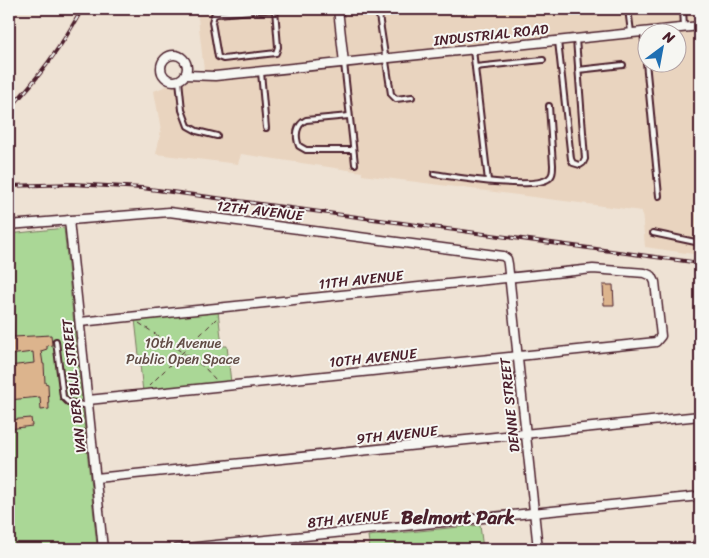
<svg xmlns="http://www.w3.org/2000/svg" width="709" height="558" viewBox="0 0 709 558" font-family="Sriracha,sans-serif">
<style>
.built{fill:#e9d4bf;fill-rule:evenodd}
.green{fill:#aad796;stroke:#7a7b60}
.building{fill:#dcb48d;stroke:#4a1f2b}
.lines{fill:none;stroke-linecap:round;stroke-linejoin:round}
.lane-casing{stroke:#4a1f2b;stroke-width:8}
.street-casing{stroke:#4a1f2b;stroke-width:11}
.path{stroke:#4a1f2b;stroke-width:1;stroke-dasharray:5 4;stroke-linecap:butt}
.lane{stroke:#f6f6f2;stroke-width:4}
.street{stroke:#f6f6f2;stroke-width:8}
.rail-casing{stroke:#4a1f2b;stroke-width:4}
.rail{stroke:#f6f6f2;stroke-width:2;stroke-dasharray:5.5;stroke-linecap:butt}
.labels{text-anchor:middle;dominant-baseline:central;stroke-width:4;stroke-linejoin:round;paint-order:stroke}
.street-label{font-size:14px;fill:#4a1f2b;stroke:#f6f6f2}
.park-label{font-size:14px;fill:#624d46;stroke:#f6f6f2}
.district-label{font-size:19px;font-weight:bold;fill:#4a1f2b;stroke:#f6f6f2}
</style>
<rect width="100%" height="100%" fill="#eee2d4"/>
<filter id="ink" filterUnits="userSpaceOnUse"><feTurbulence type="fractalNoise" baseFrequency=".02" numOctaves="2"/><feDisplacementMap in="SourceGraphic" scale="10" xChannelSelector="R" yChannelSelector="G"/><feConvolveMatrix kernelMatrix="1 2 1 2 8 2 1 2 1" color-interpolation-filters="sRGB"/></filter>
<g filter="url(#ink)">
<path class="built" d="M 197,9 L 700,9 L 700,255 L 645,247 L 642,211 L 362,175 L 362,172 L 241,154 L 238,164 L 156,154 L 161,130 L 154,91 L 204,71 ZM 646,32 L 676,32 L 676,62 L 646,62 Z"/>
<g class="green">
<polygon points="64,228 97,546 93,549 9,549 9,234"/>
<polygon points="218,311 222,346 227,346 231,383 143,392 135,319"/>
<polygon points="480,525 483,549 370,549 368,536"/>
<polygon points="358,545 358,549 312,549"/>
</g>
<g class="building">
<polygon points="603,285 613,285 614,305 604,305"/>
<polygon points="9,322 13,322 14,337 51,335 52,345 47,346 47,349 41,351 43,364 44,364 45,383 48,384 49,409 41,410 40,397 9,400 9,366 34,363 33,352 9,355"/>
<polygon points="31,418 32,426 9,429 9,420"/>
</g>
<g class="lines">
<g class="lane-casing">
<g id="lane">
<polyline points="275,9 278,47 276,53 223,59 218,57 212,22 214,15 217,14 277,9"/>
<polyline points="378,9 391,94 396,99 412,97"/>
<polyline points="628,9 631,32"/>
<polyline points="683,9 684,27"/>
<polyline points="698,26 700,57"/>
<polyline points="643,31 659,196"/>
<polyline points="558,41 571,159 573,163 580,165 583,163 585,159 576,39"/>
<polyline points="473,50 488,181"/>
<polyline points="344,63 355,164"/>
<polyline points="475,67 543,60"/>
<polyline points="578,70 623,65"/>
<polyline points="261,72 266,128"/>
<polyline points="700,76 700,80"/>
<polyline points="179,80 182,110 188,126 197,131 217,136"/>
<path d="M 349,116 L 306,120 C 296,125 295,136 299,146 L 306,150 L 353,150"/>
<path d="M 434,174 C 455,177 531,190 548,179 C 553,176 553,171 553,165 L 549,106"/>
<polyline points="653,233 700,243"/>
<polyline points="56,341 63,397 68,402 88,406"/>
</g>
</g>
<g class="street-casing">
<g id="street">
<polyline points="338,9 344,63"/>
<circle cx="174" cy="68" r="13"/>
<polyline points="185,75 215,76 700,26"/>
<polyline points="69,220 103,549"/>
<polyline points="9,225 169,212 503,256 507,259 508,264 538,549"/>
<polyline points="80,322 593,269 645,273 652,276 655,282 661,336 656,342 88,400"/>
<polyline points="96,478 700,416"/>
<polyline points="177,549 700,496"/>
<polyline points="694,549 700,539"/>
</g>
</g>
<g class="path">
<polyline points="139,323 204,367 216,380"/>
<polyline points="149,386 217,318 217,315"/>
</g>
<use href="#lane" class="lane"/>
<use href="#street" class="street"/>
<g class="rail-casing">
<g id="rail">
<path d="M 9,109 C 38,79 62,46 82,9"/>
<polyline points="9,186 73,184 142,188 700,263"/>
</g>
</g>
<use href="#rail" class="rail"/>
</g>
</g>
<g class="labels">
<g class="street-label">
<text transform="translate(491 35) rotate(-6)">INDUSTRIAL ROAD</text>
<text transform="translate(260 211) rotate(7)">12TH AVENUE</text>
<text transform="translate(361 280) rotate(-6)">11TH AVENUE</text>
<text transform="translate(373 358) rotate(-6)">10TH AVENUE</text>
<text transform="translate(74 386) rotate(-96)">VAN DER BIJL STREET</text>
<text transform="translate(510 405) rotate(-96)">DENNE STREET</text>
<text transform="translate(397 435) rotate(-6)">9TH AVENUE</text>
<text transform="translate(348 519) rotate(-6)">8TH AVENUE</text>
</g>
<g class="park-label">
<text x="183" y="343">10th Avenue<tspan x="183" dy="16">Public Open Space</tspan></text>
</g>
<g class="district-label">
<text x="458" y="517">Belmont Park</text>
</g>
</g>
<rect width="709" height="558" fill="none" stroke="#f6f6f2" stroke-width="30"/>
<rect x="15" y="15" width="679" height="528" fill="none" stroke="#4a1f2b" stroke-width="2" filter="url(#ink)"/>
<g transform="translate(662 48) rotate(32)"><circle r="24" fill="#f6f6f2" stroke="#b1a0a2"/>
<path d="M0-4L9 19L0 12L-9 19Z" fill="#1f6fb2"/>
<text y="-8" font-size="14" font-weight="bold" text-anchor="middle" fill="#4a1f2b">N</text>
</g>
</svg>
